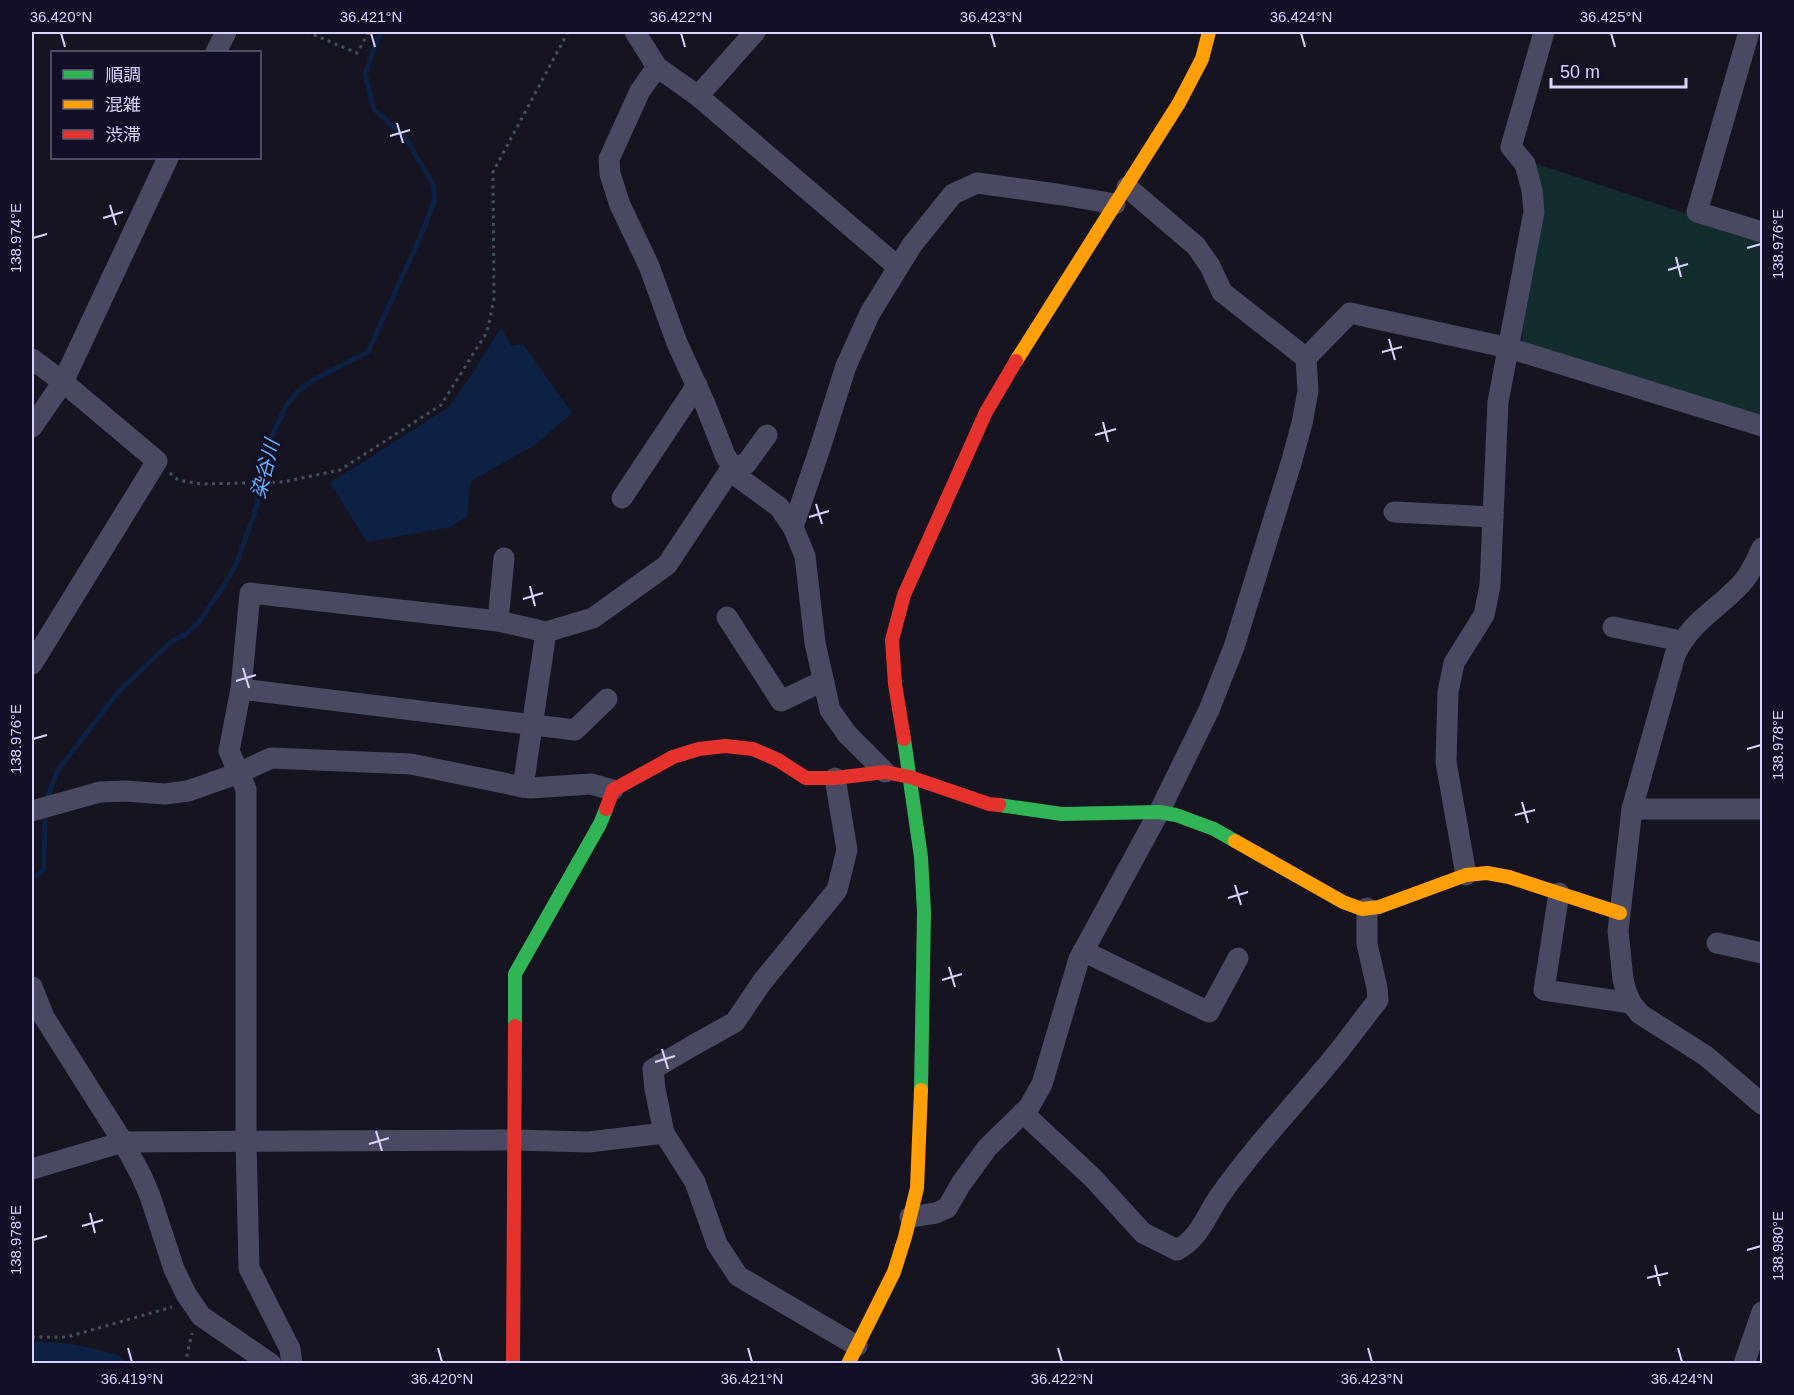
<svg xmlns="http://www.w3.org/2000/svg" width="1794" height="1395" viewBox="0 0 1794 1395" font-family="Helvetica,'Noto Sans JP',sans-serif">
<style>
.green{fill:#132c2d}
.water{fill:#0d2144}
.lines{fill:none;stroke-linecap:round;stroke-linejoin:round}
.stream{stroke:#0d2144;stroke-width:5}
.canal{stroke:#0d2144;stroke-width:20}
.path{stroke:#44505f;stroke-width:3;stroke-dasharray:3 4.5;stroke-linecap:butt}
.street{stroke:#4a4962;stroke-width:21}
.fast{stroke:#30b455;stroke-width:14}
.slow{stroke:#ff9f0a;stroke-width:14}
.jam{stroke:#e5322d;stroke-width:14}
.ticks{fill:none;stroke:#d9d4ff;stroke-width:2}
.labels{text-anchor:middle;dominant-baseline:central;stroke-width:6;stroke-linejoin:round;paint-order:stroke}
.water-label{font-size:20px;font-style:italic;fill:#62b6ff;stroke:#130f26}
.neatline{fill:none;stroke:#d9d4ff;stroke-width:2}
.ticks-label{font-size:15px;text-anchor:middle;fill:#d9d4ff}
</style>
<rect width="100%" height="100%" fill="#161421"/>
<polygon class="green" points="1534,163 1762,239 1762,419 1524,346 1522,334 1537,239"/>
<polygon class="water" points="501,327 511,346 523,344 572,413 535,445 471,481 467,516 451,527 367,542 330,483 449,407 473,373"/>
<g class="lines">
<g class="stream">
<polyline points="46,801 58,770 119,691 172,641 186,634 198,623 225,584 237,562 254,515 265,473 269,442 286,406 298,391 315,379 368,352 422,233 435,199 433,184 405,137 374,109 365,74 378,38 382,32"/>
<polyline points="32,877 38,875 44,869 45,813"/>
</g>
<path class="canal" d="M 32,1352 C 59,1350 88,1357 114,1364"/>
<g class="path">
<polyline points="307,32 357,53 369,32"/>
<polyline points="170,473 178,480 202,484 283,482 340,470 441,405 487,332 494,299 493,172 568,32"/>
<polyline points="32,1337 67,1337 172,1307"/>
<polyline points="185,1364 192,1333"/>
</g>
<g class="street">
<polyline points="635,32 657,67 698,96 898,267"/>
<polyline points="1749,32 1697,212 1762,232"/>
<polyline points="216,52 226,32"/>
<polyline points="657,67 640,91 609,159 610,174 620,205 649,266 677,343 705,404 725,455 738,477 779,507 793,527 819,451 846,366 870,313 912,245 953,194 977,183 1063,195 1115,204"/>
<polyline points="698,96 755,32"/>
<polyline points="1127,187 1196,246 1210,266 1222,292 1306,358 1350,313 1509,348 1762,426"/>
<polyline points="32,359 63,382 157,461 32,664"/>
<polyline points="32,427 63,382 168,158"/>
<polyline points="622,498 697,385"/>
<polyline points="1394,512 1493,517"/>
<polyline points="793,527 805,556 815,643 830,710 847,734 885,772"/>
<path d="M 1762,548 C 1756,560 1751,574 1741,584 C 1718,609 1689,623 1675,655 L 1632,809 L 1618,931 L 1623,979 L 1626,991 L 1631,1003 L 1640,1014 L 1706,1056 L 1762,1104"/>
<polyline points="727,617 781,701 823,681"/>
<polyline points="498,621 504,558"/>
<polyline points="1613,627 1681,641"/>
<polyline points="546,632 593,618 667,565 732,467 746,464 767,435"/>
<polyline points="241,689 575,730 607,699"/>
<polyline points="835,778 847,850 837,890 762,982 735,1022 692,1046 653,1069 655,1089 664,1133 695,1182 717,1244 738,1276 857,1346"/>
<polyline points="1632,809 1762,809"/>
<polyline points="32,811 100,792 125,791 165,794 188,791 239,773 271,758 411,764 523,787 531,788 591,784 613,790"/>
<polyline points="1466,875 1446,762 1448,692 1454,663 1484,615 1490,586 1498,402 1534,212 1532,190 1525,164 1511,147 1544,32"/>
<polyline points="1559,893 1544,990 1631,1003"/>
<polyline points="1717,943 1762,953"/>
<polyline points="1083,951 1209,1012 1238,958"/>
<polyline points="32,987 44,1017 123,1142 141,1175 150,1196 174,1269 186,1294 201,1316 271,1364"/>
<path d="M 1023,1113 L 1093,1178 L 1143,1233 L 1177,1250 C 1199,1239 1206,1216 1219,1197 C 1251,1151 1289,1111 1324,1069 C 1343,1047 1360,1023 1378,1000 L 1377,988 L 1367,944 L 1367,908"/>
<polyline points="32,1169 123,1142 514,1140 589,1142 664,1133"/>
<polyline points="910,1217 936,1213 947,1208 961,1184 987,1148 1029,1107 1042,1084 1079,959 1159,812 1209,710 1234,647 1292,460 1302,423 1308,391 1306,358"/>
<polyline points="292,1364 290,1349 249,1268 246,1141 246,789 229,751 241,689 250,593 498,621 546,632 523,787"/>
<polyline points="1744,1364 1762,1312"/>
</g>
<g class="fast">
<polyline points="904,739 921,857 924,912 921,1090"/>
<polyline points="999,805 1062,814 1159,812 1176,815 1214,829 1235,841"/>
<polyline points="515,1026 515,974 600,824 606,809"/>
</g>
<g class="slow">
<polyline points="1016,361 1179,103 1202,59 1209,32"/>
<polyline points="1235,841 1343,902 1362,909 1379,907 1466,875 1487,873 1509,877 1620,913"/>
<polyline points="848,1364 894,1272 905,1237 917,1188 921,1090"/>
</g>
<g class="jam">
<polyline points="904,739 895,684 892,640 904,595 986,412 1016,361"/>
<polyline points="606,809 613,790 673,757 699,749 725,746 753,749 778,760 806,778 835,778 885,772 910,777 989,804 999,805"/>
<polyline points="513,1364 515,1026"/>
</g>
</g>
<path class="ticks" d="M 61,33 L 65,47M 371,33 L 375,47M 681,33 L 685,47M 991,33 L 995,47M 1301,33 L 1305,47M 1611,33 L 1615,47M 397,123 L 403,143M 390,136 L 410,130M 110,205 L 116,225M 103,218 L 123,212M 33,238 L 47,234M 1747,248 L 1761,244M 1676,257 L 1681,277M 1668,270 L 1688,264M 1389,339 L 1395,360M 1382,352 L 1402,347M 1103,422 L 1108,442M 1095,435 L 1116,429M 816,504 L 822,524M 809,517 L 829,511M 530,586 L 535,606M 523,599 L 543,593M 243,668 L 249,688M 236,681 L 256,675M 33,739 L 47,735M 1747,749 L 1761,745M 1522,802 L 1528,823M 1515,815 L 1535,810M 1235,885 L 1241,905M 1228,898 L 1248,892M 949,967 L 955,987M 942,980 L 962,974M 662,1049 L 668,1069M 655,1062 L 675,1056M 376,1131 L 382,1151M 369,1144 L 389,1138M 90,1213 L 95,1233M 82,1226 L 103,1220M 33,1240 L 47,1236M 1747,1250 L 1761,1246M 1655,1265 L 1660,1286M 1647,1278 L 1668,1273M 128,1348 L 132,1362M 438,1348 L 442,1362M 748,1348 L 752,1362M 1058,1348 L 1062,1362M 1368,1348 L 1372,1362M 1678,1348 L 1682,1362"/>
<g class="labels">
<g class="water-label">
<text transform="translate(265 469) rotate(-76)">染谷川</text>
</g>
</g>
<rect width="1794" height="1395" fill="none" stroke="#130f26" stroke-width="66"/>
<rect x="51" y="51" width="210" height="108" fill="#130f26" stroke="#625e7d" stroke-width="1.5"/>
<rect x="63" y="70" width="30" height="9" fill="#30b455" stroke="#625e7d" stroke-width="1.5"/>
<text x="105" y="81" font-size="18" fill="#d9d4ff">順調</text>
<rect x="63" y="100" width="30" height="9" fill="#ff9f0a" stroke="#625e7d" stroke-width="1.5"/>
<text x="105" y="111" font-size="18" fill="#d9d4ff">混雑</text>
<rect x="63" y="130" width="30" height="9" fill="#e5322d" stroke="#625e7d" stroke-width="1.5"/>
<text x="105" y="141" font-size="18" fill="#d9d4ff">渋滞</text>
<path d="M1551 78v9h135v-9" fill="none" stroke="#d9d4ff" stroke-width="3"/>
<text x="1560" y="78" font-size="18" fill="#d9d4ff" stroke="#130f26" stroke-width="4.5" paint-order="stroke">50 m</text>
<rect x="33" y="33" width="1728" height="1329" class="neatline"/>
<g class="ticks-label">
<text x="61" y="22">36.420°N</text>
<text x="371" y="22">36.421°N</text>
<text x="681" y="22">36.422°N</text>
<text x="991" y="22">36.423°N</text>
<text x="1301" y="22">36.424°N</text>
<text x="1611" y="22">36.425°N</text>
<text transform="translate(16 238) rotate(-90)" y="5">138.974°E</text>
<text transform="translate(1778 244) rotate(-90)" y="5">138.976°E</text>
<text transform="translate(16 739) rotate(-90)" y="5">138.976°E</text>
<text transform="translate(1778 745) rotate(-90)" y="5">138.978°E</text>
<text transform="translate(16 1240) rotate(-90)" y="5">138.978°E</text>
<text transform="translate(1778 1246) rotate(-90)" y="5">138.980°E</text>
<text x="132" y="1384">36.419°N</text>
<text x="442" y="1384">36.420°N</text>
<text x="752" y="1384">36.421°N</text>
<text x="1062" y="1384">36.422°N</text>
<text x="1372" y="1384">36.423°N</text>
<text x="1682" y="1384">36.424°N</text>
</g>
</svg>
